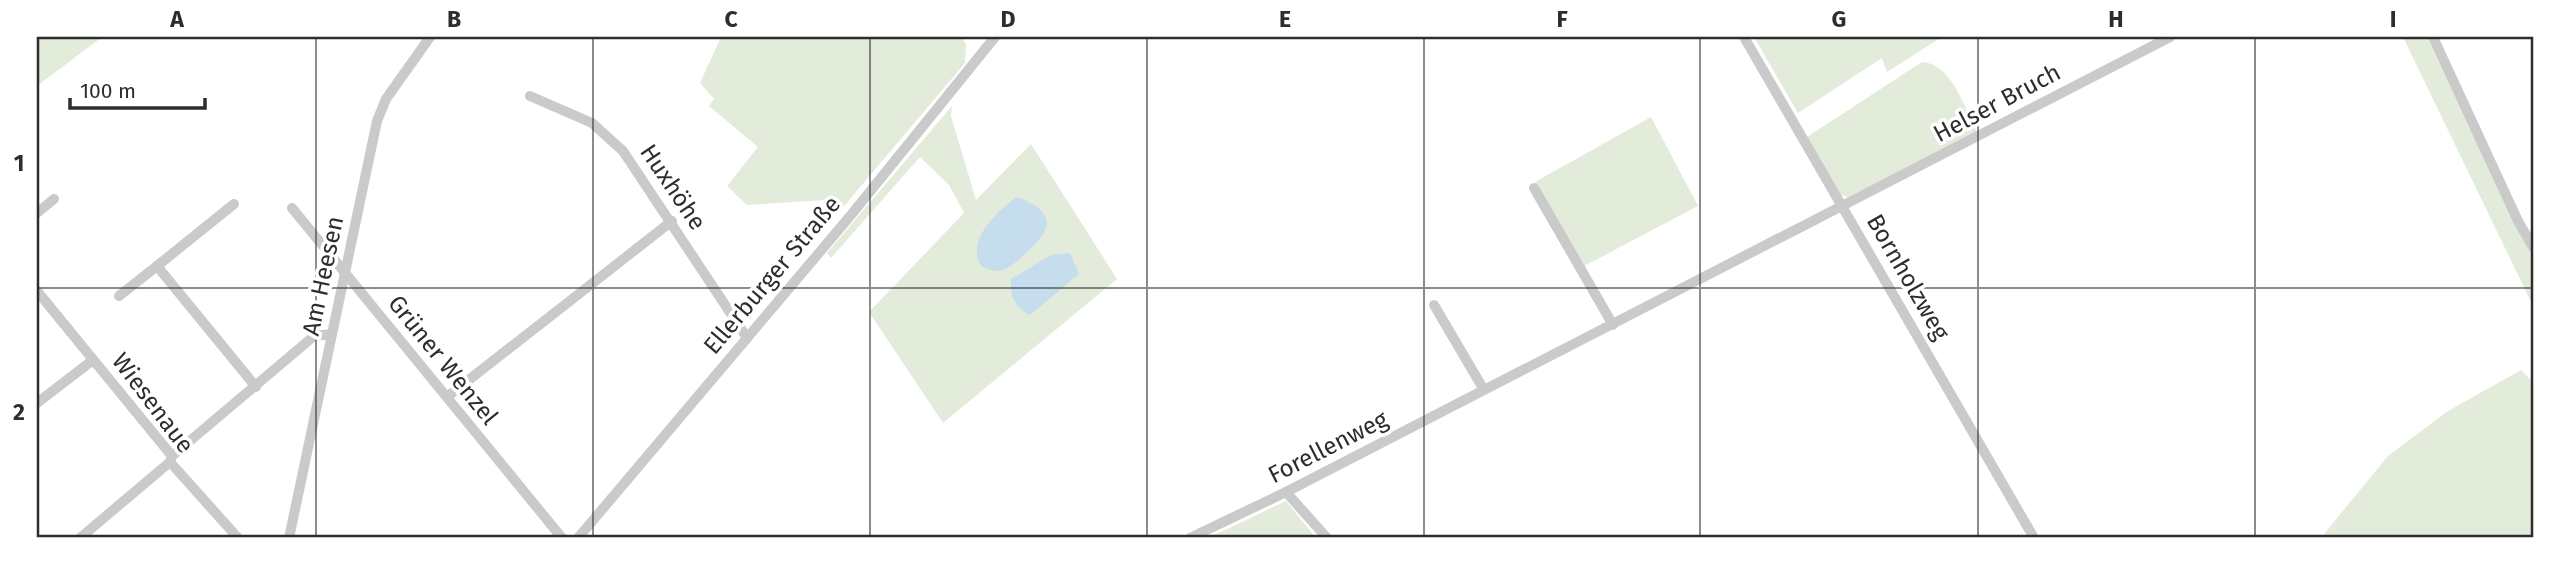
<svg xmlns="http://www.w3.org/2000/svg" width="2570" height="575" viewBox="0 0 2570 575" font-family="'Fira Sans',sans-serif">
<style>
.green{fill:#e3ebda}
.water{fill:#c5ddec}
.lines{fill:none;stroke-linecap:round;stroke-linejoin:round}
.minor{stroke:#cacaca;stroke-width:10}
.grid{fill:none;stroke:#2d2d2d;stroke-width:2;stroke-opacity:0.55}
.labels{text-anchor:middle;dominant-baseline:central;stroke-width:7;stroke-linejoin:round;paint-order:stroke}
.street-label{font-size:24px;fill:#2d2d2d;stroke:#fff}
.neatline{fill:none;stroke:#2d2d2d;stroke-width:2.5}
.grid-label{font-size:23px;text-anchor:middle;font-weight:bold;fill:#2d2d2d}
</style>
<rect width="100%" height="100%" fill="#fff"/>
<g class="green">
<polygon points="37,37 102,37 37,86"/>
<polygon points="721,37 961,37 966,44 965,63 839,212 826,200 747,205 727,186 758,147 709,106 714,99 700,83"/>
<polygon points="1754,37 1942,37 1887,72 1882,58 1798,113"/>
<polygon points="2403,37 2427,37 2533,257 2533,306"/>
<path d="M 1922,62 C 1952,64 1964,107 1977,132 L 1848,197 L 1841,195 L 1807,137 Z"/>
<polygon points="952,106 951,116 976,200 1031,144 1117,279 943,423 869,312 964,213 949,185 920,157 831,258 827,253"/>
<polygon points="1651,117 1698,206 1584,266 1535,182"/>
<polygon points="2521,370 2533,382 2533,538 2326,538 2324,534 2388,456 2448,411"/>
<polygon points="1286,501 1316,538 1208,538"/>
</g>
<g class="water">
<path d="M 1016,197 C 1055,210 1055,228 1026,253 C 1018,260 1009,270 998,271 C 994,271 986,268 982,267 C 964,242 996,213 1016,197 Z"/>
<path d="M 1070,253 L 1079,274 L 1030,315 C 1014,306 1010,297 1011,279 L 1051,255 Z"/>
</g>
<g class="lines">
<g class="minor">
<polyline points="1744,37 2034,538"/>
<polyline points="2433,37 2518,221 2533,247"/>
<polyline points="530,96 592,123 623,151 747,338"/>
<polyline points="1534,188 1613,325"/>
<polyline points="234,204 157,266 256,387"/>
<polyline points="292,208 562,538"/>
<polyline points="37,213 54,199"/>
<polyline points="37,291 172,456 170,462 238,538"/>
<polyline points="119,296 157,266"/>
<polyline points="1434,305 1484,390"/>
<polyline points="447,397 672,221"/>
<polyline points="37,403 93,360"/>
<polyline points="172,456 314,336 332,334"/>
<polyline points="1286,492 1327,538"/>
<polyline points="80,538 170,462"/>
<polyline points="289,538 377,121 386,99 430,37"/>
<polyline points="578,538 851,215 995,37"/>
<polyline points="1190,538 1286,492 2170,37"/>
</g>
</g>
<path class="grid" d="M 316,37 L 316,538M 593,37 L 593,538M 870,37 L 870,538M 1147,37 L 1147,538M 1424,37 L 1424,538M 1700,37 L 1700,538M 1978,37 L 1978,538M 2255,37 L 2255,538M 37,288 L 2533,288"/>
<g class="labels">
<g class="street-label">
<text transform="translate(1997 103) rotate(-28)">Helser Bruch</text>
<text transform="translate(673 187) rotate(56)">Huxhöhe</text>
<text transform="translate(772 275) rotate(-50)">Ellerburger Straße</text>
<text transform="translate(323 276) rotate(-78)">Am Heesen</text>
<text transform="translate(1908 277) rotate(60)">Bornholzweg</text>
<text transform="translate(443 360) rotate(51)">Grüner Wenzel</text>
<text transform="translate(153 403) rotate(53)">Wiesenaue</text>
<text transform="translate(1328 447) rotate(-27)">Forellenweg</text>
</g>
</g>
<rect width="2570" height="575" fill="none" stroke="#ffffff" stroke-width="77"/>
<path d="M70 98v10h135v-10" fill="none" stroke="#2d2d2d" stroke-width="3.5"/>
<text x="80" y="98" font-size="21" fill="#2d2d2d" stroke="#ffffff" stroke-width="5" paint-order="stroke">100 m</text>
<rect x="38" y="38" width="2494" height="498" class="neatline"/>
<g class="grid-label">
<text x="177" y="27">A</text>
<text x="454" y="27">B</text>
<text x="731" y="27">C</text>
<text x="1008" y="27">D</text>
<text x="1285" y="27">E</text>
<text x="1562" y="27">F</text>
<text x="1839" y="27">G</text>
<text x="2116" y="27">H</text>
<text x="2393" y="27">I</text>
<text x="19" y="171">1</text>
<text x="19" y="420">2</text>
</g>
</svg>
